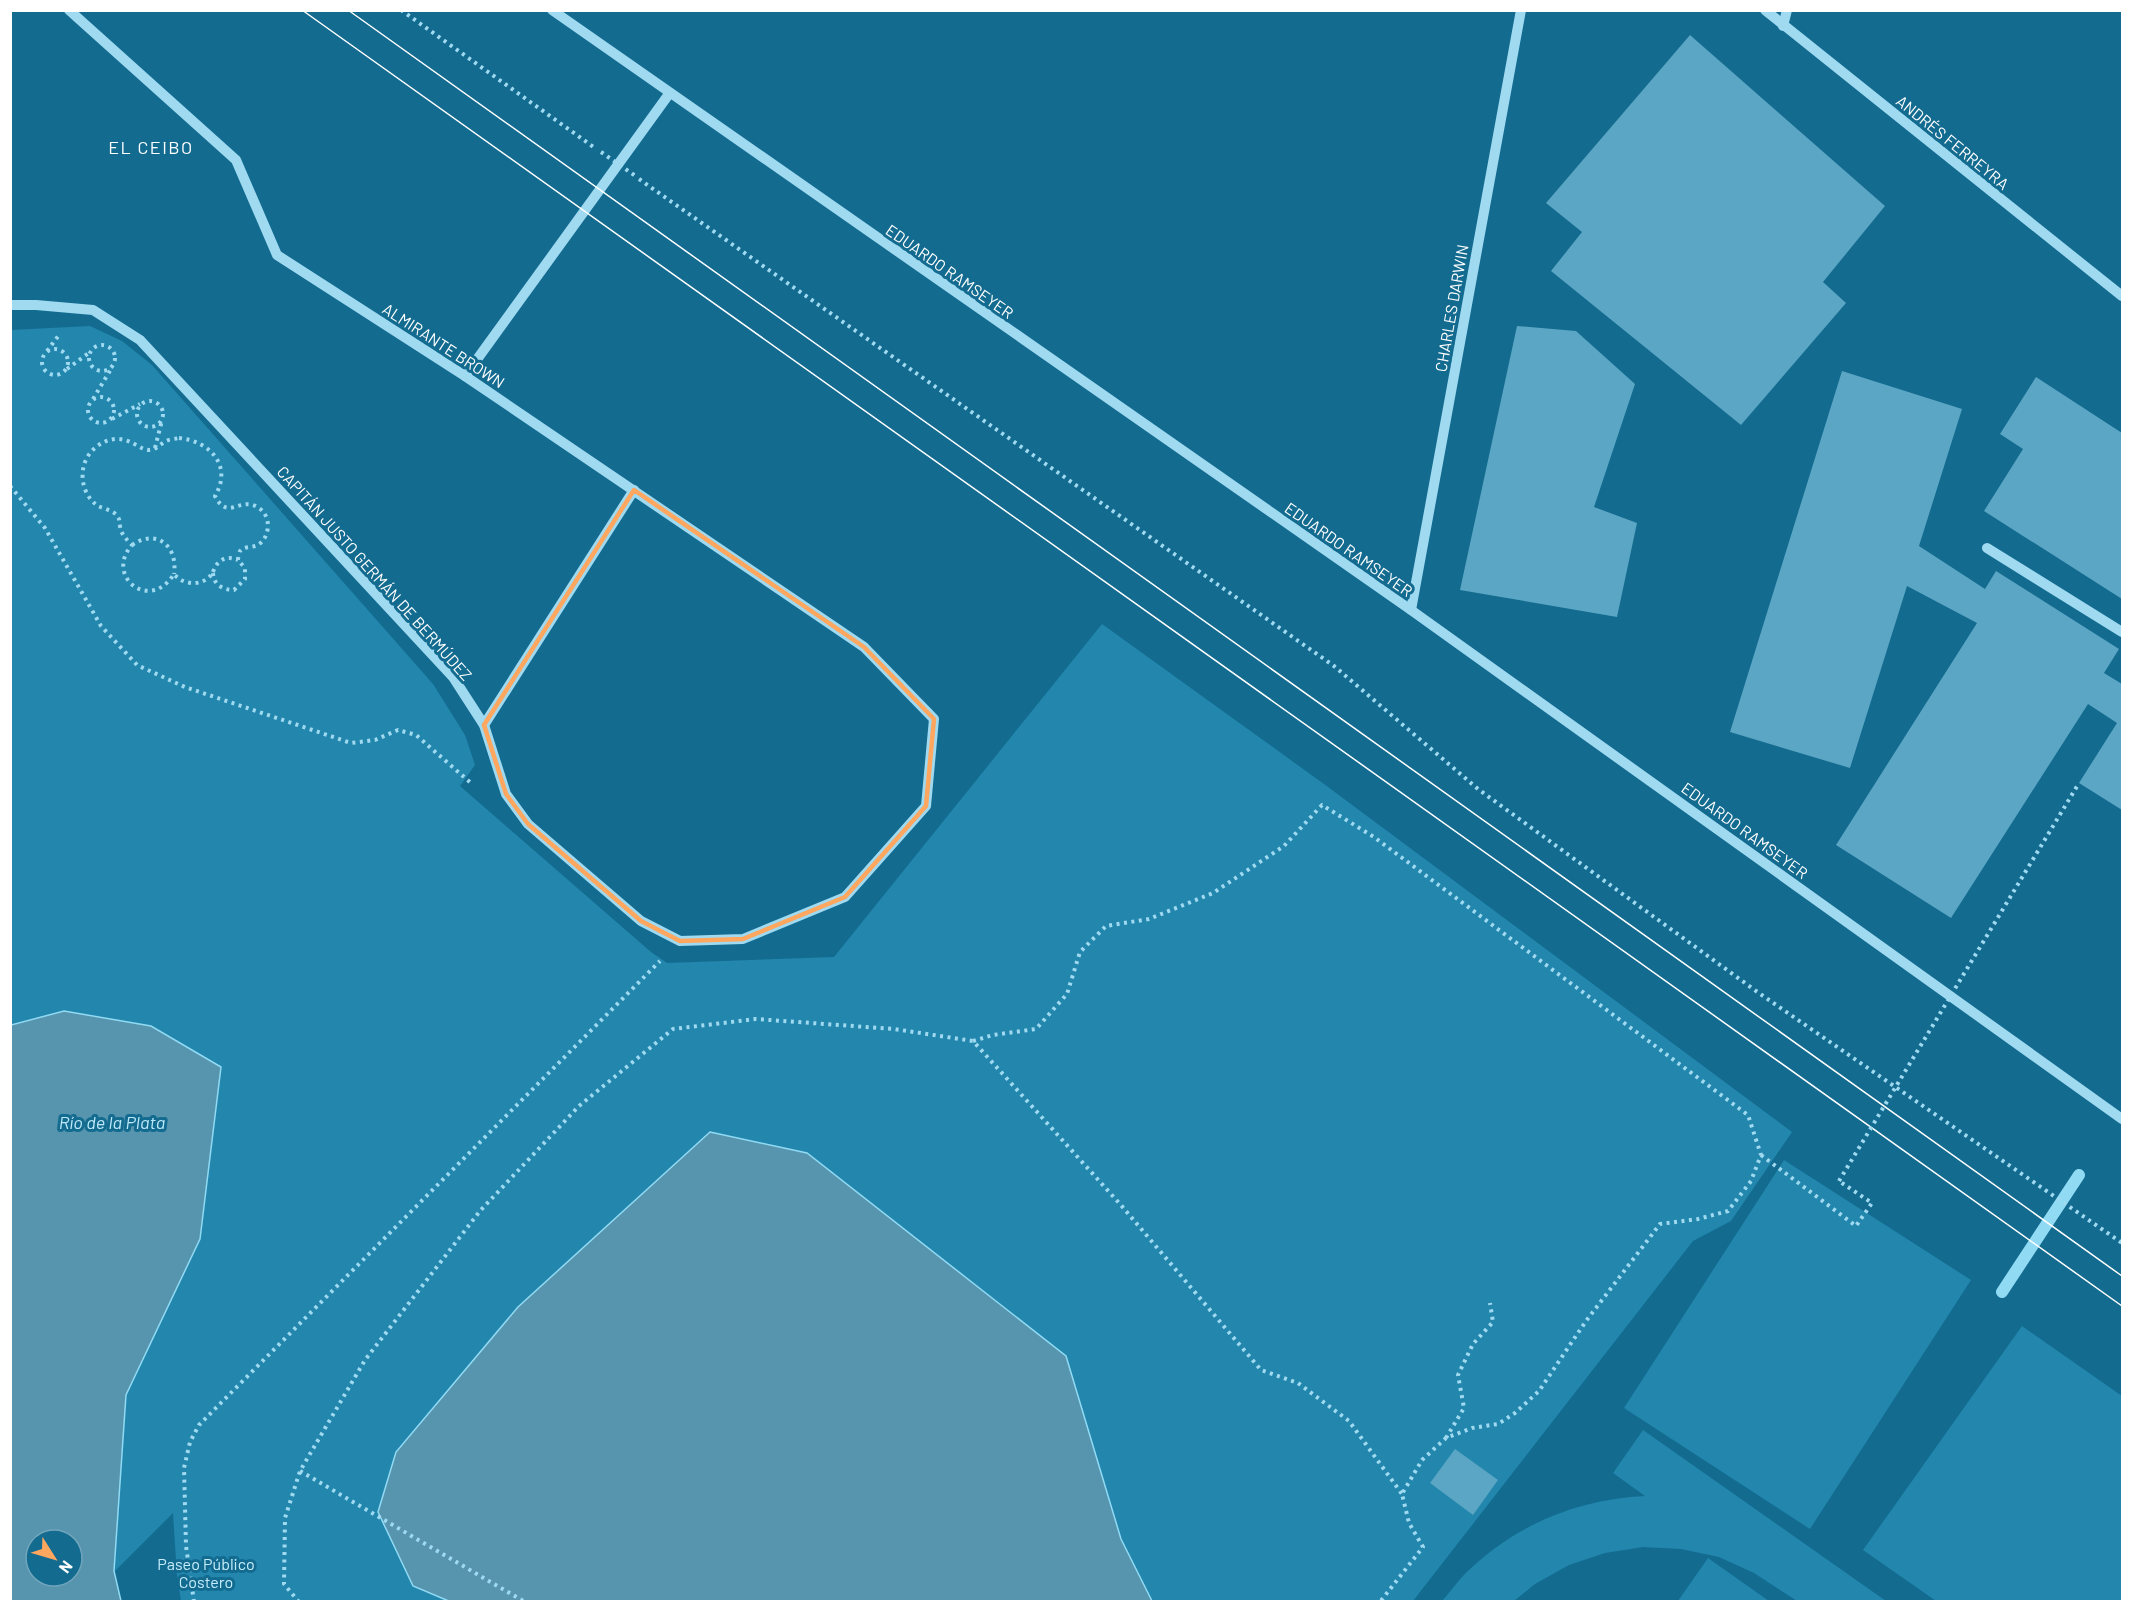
<svg xmlns="http://www.w3.org/2000/svg" width="2133" height="1612" viewBox="0 0 2133 1612" font-family="Barlow,sans-serif">
<style>
.green{fill:#2286ad}
.water{fill:#5795ae;stroke:#91daf4;stroke-width:1.5;fill-rule:evenodd}
.lines{fill:none;stroke-linecap:round;stroke-linejoin:round}
.stream{stroke:#91daf4;stroke-width:12}
.building{fill:#5ba6c4}
.path{stroke:#9fdaf1;stroke-width:4;stroke-dasharray:3 4.5;stroke-linecap:butt}
.minor{stroke:#9fdaf1;stroke-width:10}
.tram{stroke:#fff;stroke-width:1.5}
.path-bridge{stroke:#9fdaf1;stroke-width:4;stroke-dasharray:3 4.5;stroke-linecap:butt}
.marked{fill:none;stroke:#ffa65f;stroke-width:4.5;stroke-linejoin:round}
.labels{text-anchor:middle;dominant-baseline:central;stroke-width:6;stroke-linejoin:round;paint-order:stroke}
.street-label{font-size:16px;fill:#fff;stroke:#136b90}
.park-label{font-size:16px;fill:#c6edfc;stroke:#136b90}
.neighbourhood-label{font-size:18px;letter-spacing:1.5px;fill:#fff;stroke:#136b90}
.water-label{font-size:18px;font-style:italic;fill:#bce9f9;stroke:#136b90}
</style>
<rect width="100%" height="100%" fill="#136b90"/>
<g class="green">
<polygon points="90,326 122,341 152,365 433,684 465,735 475,765 460,786 651,952 667,963 834,957 1102,624 1324,784 1792,1132 1731,1221 1693,1241 1413,1601 1152,1601 1121,1539 413,1586 451,1601 181,1601 177,1576 173,1513 114,1572 126,1395 200,1239 221,1067 151,1026 64,1011 11,1025 11,330"/>
<polygon points="1784,1160 1971,1280 1810,1529 1624,1408"/>
<polygon points="2022,1326 2122,1396 2122,1601 1936,1601 1863,1550"/>
<path d="M 1643,1430 L 1886,1601 L 1797,1601 L 1754,1573 L 1719,1557 L 1681,1549 L 1643,1547 L 1605,1553 L 1569,1565 L 1535,1584 L 1514,1601 L 1442,1601 C 1451,1591 1459,1579 1469,1570 C 1517,1524 1579,1499 1645,1496 L 1613,1473 Z"/>
<polygon points="1708,1558 1769,1601 1678,1601"/>
</g>
<g class="water">
<path d="M 64,1011 L 151,1026 L 221,1067 L 200,1239 L 126,1395 L 114,1571 L 121,1601 L 11,1601 L 11,1025 ZM 36,1540 L 72,1540 L 72,1576 L 36,1576 Z"/>
<polygon points="710,1132 807,1153 1066,1356 1121,1539 1152,1601 451,1602 413,1586 378,1512 396,1452 518,1307"/>
</g>
<g class="lines">
<polyline class="stream" points="2002,1292 2079,1175"/>
</g>
<g class="building">
<polygon points="1690,35 1885,206 1823,282 1846,303 1741,425 1551,271 1582,232 1546,203"/>
<polygon points="1517,326 1576,331 1635,384 1594,507 1637,523 1617,617 1460,590"/>
<polygon points="1842,371 1962,409 1919,546 1985,589 1996,571 2119,649 2104,673 2122,684 2122,810 2079,783 2117,723 2088,704 1951,918 1836,845 1977,623 1907,586 1850,768 1730,732"/>
<polygon points="2036,377 2122,433 2122,599 1984,511 2023,449 2000,434"/>
<polygon points="1455,1449 1498,1480 1473,1515 1430,1483"/>
</g>
<g class="lines">
<g class="path">
<polyline points="401,10 595,148"/>
<polyline points="639,179 1334,666 1478,789 1756,991 2122,1243"/>
<circle cx="102" cy="358" r="13"/>
<circle cx="55" cy="362" r="13"/>
<polyline points="47,351 59,335"/>
<polyline points="67,369 90,352"/>
<circle cx="101" cy="410" r="13"/>
<polyline points="93,399 111,369"/>
<circle cx="150" cy="414" r="13"/>
<polyline points="112,419 140,404"/>
<path d="M 179,438 C 210,441 233,466 215,496 C 228,522 240,495 259,508 C 272,517 270,537 258,545 C 252,548 244,546 240,551 C 239,553 238,558 238,560 L 245,568 L 245,579 L 234,590 C 222,590 213,584 213,572 C 205,586 185,587 174,574 C 150,613 104,576 132,545 C 126,539 121,534 120,526 C 119,522 120,520 118,517 C 115,511 104,509 98,506 C 82,495 78,472 88,456 C 94,447 104,440 115,439 C 131,438 140,450 149,450 C 156,450 160,444 166,441 C 170,439 175,439 179,438 Z"/>
<polyline points="155,448 162,420"/>
<polyline points="10,486 45,528 101,626 137,665 185,687 351,743 375,740 398,730 416,735 472,784"/>
<path d="M 132,545 C 157,528 178,546 174,574"/>
<path d="M 213,572 C 217,560 226,555 238,560"/>
<polyline points="973,1041 993,1035 1036,1029 1067,994 1080,952 1106,926 1149,919 1213,893 1284,846 1322,805 1374,837 1748,1115 1761,1155 1751,1181 1728,1211 1698,1219 1660,1224 1586,1321 1539,1391 1515,1413 1498,1424 1472,1428 1446,1438 1422,1460 1402,1494 1409,1523 1423,1547 1380,1602"/>
<polyline points="1761,1155 1856,1226 1872,1203 1839,1181"/>
<polyline points="1446,1438 1464,1408 1458,1375 1473,1344 1493,1322 1490,1303"/>
<polyline points="300,1471 525,1602"/>
<polyline points="194,1602 186,1546 184,1468 190,1442 199,1425 660,961"/>
<polyline points="299,1602 284,1584 285,1518 300,1471 365,1360 480,1211 579,1106 673,1029 756,1019 894,1029 973,1041 1120,1204 1261,1370 1298,1383 1349,1421 1402,1494"/>
</g>
<g class="minor">
<polyline points="552,10 1411,610 2122,1119"/>
<polyline points="1765,10 2122,296"/>
<polyline points="1783,26 1787,10"/>
<polyline points="10,305 36,305 93,310 140,340 453,677 484,725 506,794 528,824 641,921 680,941 743,939 845,897 926,806 934,719 864,647 465,376 277,255 236,160 69,10"/>
<polyline points="465,376 669,94"/>
<polyline points="1987,548 2122,632"/>
<polyline points="1411,610 1521,10"/>
<polyline points="484,725 634,490"/>
</g>
<g class="tram">
<polyline points="302,10 2122,1306"/>
<polyline points="348,10 2122,1276"/>
</g>
<g class="path-bridge">
<polyline points="601,152 637,177"/>
<polyline points="1839,1181 2079,783"/>
</g>
</g>
<path class="marked" d="M 634,490 L 864,647 L 934,719 L 926,806 L 845,897 L 743,939 L 680,941 L 641,921 L 528,824 L 506,794 L 484,725 Z"/>
<g class="labels">
<g class="street-label">
<text transform="translate(1953 142) rotate(39)">ANDRÉS FERREYRA</text>
<text transform="translate(950 271) rotate(35)">EDUARDO RAMSEYER</text>
<text transform="translate(1451 308) rotate(-80)">CHARLES DARWIN</text>
<text transform="translate(444 345) rotate(33)">ALMIRANTE BROWN</text>
<text transform="translate(1349 549) rotate(35)">EDUARDO RAMSEYER</text>
<text transform="translate(375 573) rotate(48)">CAPITÁN JUSTO GERMÁN DE BERMÚDEZ</text>
<text transform="translate(1745 830) rotate(36)">EDUARDO RAMSEYER</text>
</g>
<g class="park-label">
<text x="206" y="1563">Paseo Público<tspan x="206" dy="18">Costero</tspan></text>
</g>
<g class="neighbourhood-label">
<text x="151" y="147">EL CEIBO</text>
</g>
<g class="water-label">
<text x="112" y="1122">Río de la Plata</text>
</g>
</g>
<rect width="2133" height="1612" fill="none" stroke="#ffffff" stroke-width="24"/>
<g transform="translate(54 1558) rotate(127)"><circle r="28" fill="#136b90" stroke="#71a6bc" stroke-width="1.5"/>
<path d="M0-4.5L10 22L0 15L-10 22Z" fill="#ffa65f"/>
<text y="-9" font-size="16" font-weight="bold" text-anchor="middle" fill="#ffffff">N</text>
</g>
</svg>
